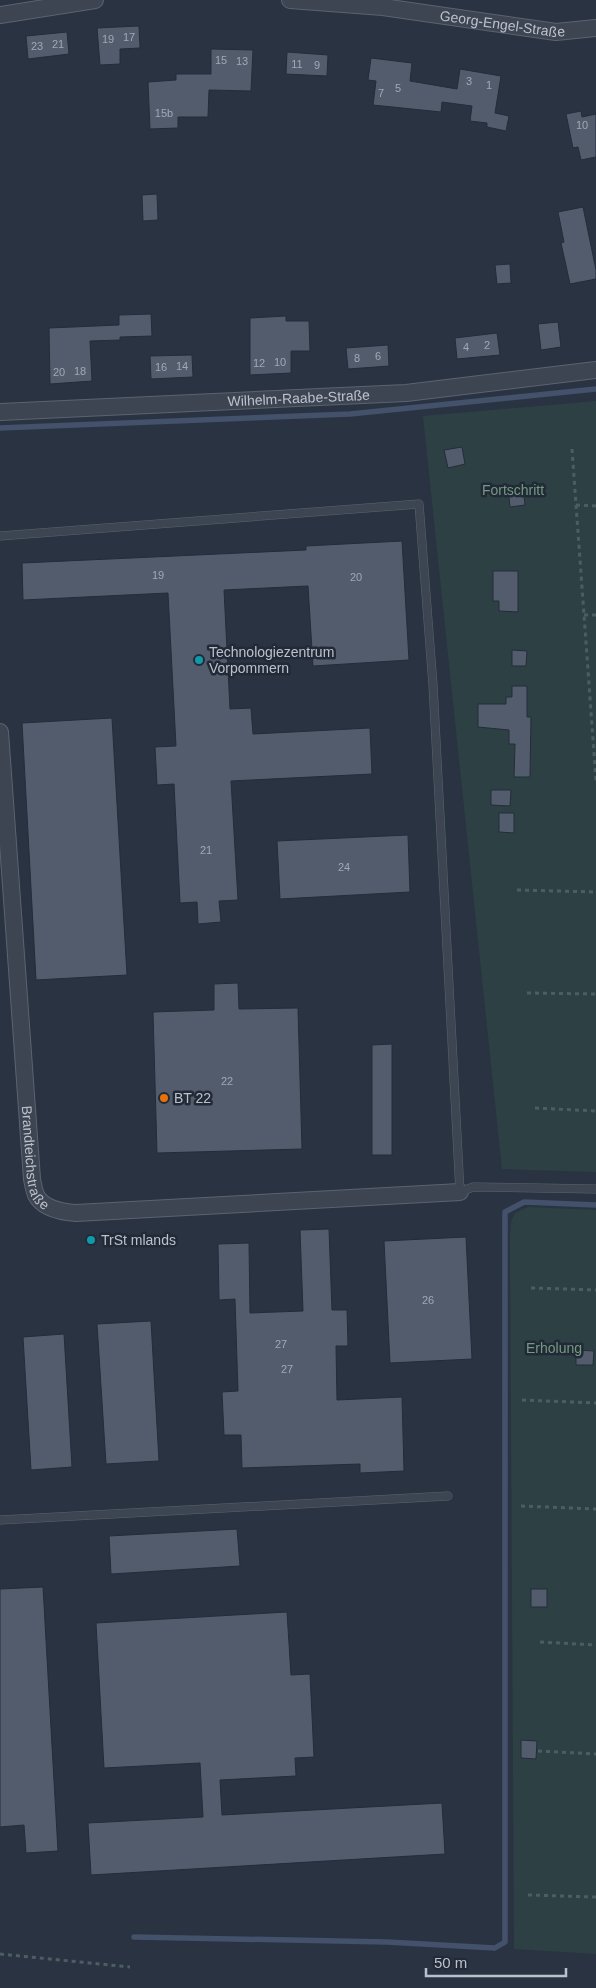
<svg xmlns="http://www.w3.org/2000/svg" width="596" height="1988" viewBox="0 0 596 1988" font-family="Arial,sans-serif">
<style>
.green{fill:#2d4144}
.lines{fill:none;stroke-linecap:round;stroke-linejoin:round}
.stream{stroke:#43516b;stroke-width:5.5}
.building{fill:#535c6d;stroke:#252c39}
.service-casing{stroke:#5c636f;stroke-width:9}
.minor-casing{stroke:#5c636f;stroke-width:18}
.path{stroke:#4c5e62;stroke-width:3;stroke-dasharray:4 4;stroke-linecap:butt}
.service{stroke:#3e4552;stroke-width:8}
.minor{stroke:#3e4552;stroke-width:16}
.culture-dot{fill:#0f9aa8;stroke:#232a37;stroke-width:2}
.food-dot{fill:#e8710a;stroke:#232a37;stroke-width:2}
.labels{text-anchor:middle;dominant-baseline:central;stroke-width:5;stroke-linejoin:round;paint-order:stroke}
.number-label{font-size:11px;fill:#a1a8b4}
.street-label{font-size:14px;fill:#bbc1cc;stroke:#232a37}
.park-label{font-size:14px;fill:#749a7f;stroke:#232a37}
.poi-label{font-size:14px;fill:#bbc1cc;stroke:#232a37;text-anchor:start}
</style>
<rect width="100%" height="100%" fill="#2a3342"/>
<g class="green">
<polygon points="596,401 596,1172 502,1169 423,416"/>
<polygon points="528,1207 596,1210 596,1954 514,1949 510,1238 511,1222 515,1213"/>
</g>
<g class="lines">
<g class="stream">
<polyline points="0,428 350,414 596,389"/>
<polyline points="134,1937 387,1942 495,1948 505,1942 505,1212 524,1202 596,1205"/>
</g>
</g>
<g class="building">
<polygon points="139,26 140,48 120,49 120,64 100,65 97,28"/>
<polygon points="67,32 69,54 28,59 26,36"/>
<polygon points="211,49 253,50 251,91 209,90 208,117 178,117 178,128 150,129 148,82 176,80 176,74 211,74"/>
<polygon points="287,52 328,55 327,76 286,74"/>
<polygon points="371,58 412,63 410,81 457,89 460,69 501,76 495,113 509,116 506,131 487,127 487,123 470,121 472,106 442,102 441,112 373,105 376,81 368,80"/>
<polygon points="581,111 582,117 596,114 596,157 581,160 578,147 573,148 566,114"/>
<polygon points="157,194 158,220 143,221 142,195"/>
<polygon points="583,207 596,270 596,279 570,284 561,243 564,242 558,212"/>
<polygon points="510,264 511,283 497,284 495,265"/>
<polygon points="151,314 152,336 120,337 120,340 90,341 92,381 50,384 49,328 119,325 119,315"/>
<polygon points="286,316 286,321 309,321 310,351 291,351 291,373 250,375 250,318"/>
<polygon points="558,322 561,347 541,350 538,324"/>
<polygon points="497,333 500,355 457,359 455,338"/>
<polygon points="388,345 389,366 348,369 346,348"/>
<polygon points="192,355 193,377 151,379 150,356"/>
<polygon points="462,447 465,464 448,468 444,450"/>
<polygon points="523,487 525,505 510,507 508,489"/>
<polygon points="402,541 409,660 313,666 308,586 224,590 230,709 251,708 253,734 370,728 372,774 231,781 238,900 219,901 221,922 198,924 197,902 180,903 174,784 157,785 155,747 176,746 168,593 23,600 22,563 306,550 306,546"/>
<polygon points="493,571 518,571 518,612 499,611 499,601 493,601"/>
<polygon points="512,650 527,651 526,666 512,666"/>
<polygon points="512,686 527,686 527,717 531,717 530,777 514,777 515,744 509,744 509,730 478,727 478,704 506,704 506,697 512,697"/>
<polygon points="112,718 127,975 36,980 22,723"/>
<polygon points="491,790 511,790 510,806 491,805"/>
<polygon points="499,813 514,813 514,833 499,832"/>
<polygon points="408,835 410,892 280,899 277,841"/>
<polygon points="238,983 239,1009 298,1008 302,1149 157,1153 153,1012 214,1010 214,984"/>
<polygon points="392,1044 392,1155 372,1155 372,1045"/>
<polygon points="329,1229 332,1310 347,1310 348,1346 336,1346 337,1400 402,1397 404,1471 360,1473 360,1464 242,1468 241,1435 224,1435 222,1392 238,1391 235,1299 219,1300 218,1244 249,1243 250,1313 303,1311 300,1230"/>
<polygon points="466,1237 472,1359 390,1363 384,1241"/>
<polygon points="151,1321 159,1461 106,1464 97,1324"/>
<polygon points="64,1334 72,1467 31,1470 23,1337"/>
<polygon points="576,1350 594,1351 593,1365 576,1365"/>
<polygon points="237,1529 240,1566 111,1574 109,1536"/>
<polygon points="43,1587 58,1851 26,1853 24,1825 0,1827 0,1589"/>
<rect x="531" y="1589" width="16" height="18"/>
<polygon points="287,1612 291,1675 310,1674 314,1757 295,1758 296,1776 220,1780 222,1815 442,1803 445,1854 91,1875 88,1823 203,1817 200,1763 104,1768 96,1623"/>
<polygon points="521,1740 537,1741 536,1759 521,1758"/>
</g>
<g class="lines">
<g class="service-casing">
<g id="service">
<polyline points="0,536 419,504 433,685 460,1192 473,1187 596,1189"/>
<polyline points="0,1520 448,1496"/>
</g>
</g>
<g class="minor-casing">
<g id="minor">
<path id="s1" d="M 290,0 L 383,7 L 556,32 L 596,28"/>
<polyline points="0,15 95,0"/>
<path id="s2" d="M 0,412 L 406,393 L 596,370"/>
<path id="s3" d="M 0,732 L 32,1179 C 33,1184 34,1190 36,1195 C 43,1209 62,1212 76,1213 L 460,1192"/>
</g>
</g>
<g class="path">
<polyline points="572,449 596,781"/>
<polyline points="576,505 596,506"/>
<polyline points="584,615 596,615"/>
<polyline points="517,890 596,892"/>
<polyline points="527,993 596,994"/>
<polyline points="535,1108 596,1111"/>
<polyline points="531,1288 596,1290"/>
<polyline points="522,1400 596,1403"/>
<polyline points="521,1506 596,1509"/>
<polyline points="540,1642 596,1645"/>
<polyline points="538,1751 596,1754"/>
<polyline points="528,1895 596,1897"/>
<polyline points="0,1954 130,1967"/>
</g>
<use href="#service" class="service"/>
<use href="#minor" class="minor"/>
</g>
<g class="culture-dot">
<circle cx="199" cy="660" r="5"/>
<circle cx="91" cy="1240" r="5"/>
</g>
<circle class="food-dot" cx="164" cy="1098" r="5"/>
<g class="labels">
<g class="number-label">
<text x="129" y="37">17</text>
<text x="108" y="39">19</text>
<text x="58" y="44">21</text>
<text x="37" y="46">23</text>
<text x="221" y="60">15</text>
<text x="242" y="61">13</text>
<text x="297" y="64">11</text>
<text x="317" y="65">9</text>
<text x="469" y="81">3</text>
<text x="489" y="85">1</text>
<text x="398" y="88">5</text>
<text x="381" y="93">7</text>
<text x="164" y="113">15b</text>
<text x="582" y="125">10</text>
<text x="487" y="345">2</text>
<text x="466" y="347">4</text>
<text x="378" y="356">6</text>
<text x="357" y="358">8</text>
<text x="280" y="362">10</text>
<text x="259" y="363">12</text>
<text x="182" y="366">14</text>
<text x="161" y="367">16</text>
<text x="80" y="371">18</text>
<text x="59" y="372">20</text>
<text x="158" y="575">19</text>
<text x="356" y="577">20</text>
<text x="206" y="850">21</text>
<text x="344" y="867">24</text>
<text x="227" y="1081">22</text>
<text x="428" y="1300">26</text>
<text x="281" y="1344">27</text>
<text x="287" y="1369">27</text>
</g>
<g class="street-label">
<text stroke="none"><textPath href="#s1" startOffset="214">Georg-Engel-Straße</textPath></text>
<text stroke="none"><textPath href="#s2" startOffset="299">Wilhelm-Raabe-Straße</textPath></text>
<text stroke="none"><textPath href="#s3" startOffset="428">Brandteichstraße</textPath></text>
</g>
<g class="park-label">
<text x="513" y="490">Fortschritt</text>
<text x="554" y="1348">Erholung</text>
</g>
<g class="poi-label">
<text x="209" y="652">Technologiezentrum<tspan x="209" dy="16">Vorpommern</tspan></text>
<text x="174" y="1098">BT 22</text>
<text x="101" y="1240">TrSt mlands</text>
</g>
</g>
<path d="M426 1968v8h140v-8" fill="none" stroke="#bbc1cc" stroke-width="2.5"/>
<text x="434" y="1968" font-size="15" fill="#bbc1cc" stroke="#232a37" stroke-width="4" paint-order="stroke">50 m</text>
</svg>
